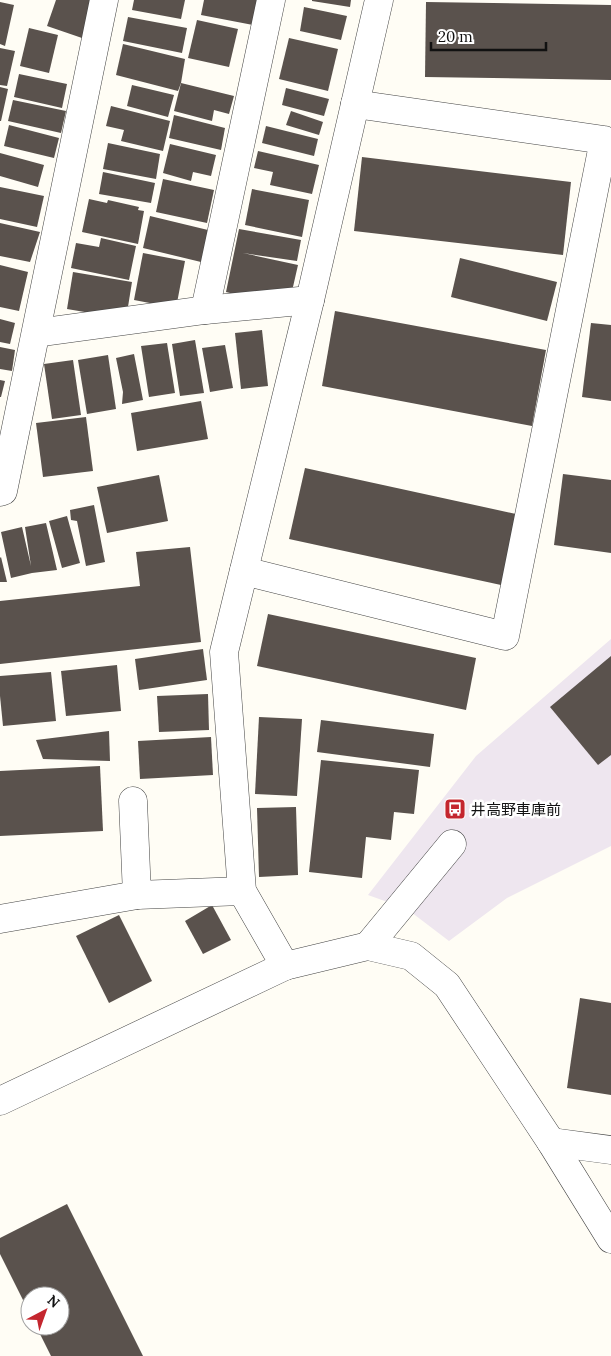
<svg xmlns="http://www.w3.org/2000/svg" width="611" height="1356" viewBox="0 0 611 1356" font-family="Lora,'Noto Sans JP',serif">
<style>
.industrial{fill:#eee6ef}
.building{fill:#5a524d}
.lines{fill:none;stroke-linecap:round;stroke-linejoin:round}
.minor-casing{stroke:#444;stroke-width:29}
.minor{stroke:#fff;stroke-width:28}
.labels{text-anchor:middle;dominant-baseline:central;stroke-width:5;stroke-linejoin:round;paint-order:stroke}
.poi-label{font-size:15px;fill:#111;stroke:#fff;text-anchor:start}
</style>
<rect width="100%" height="100%" fill="#fffdf5"/>
<polygon class="industrial" points="611,639 611,846 507,898 449,941 407,909 368,895 476,756"/>
<g class="building">
<polygon points="56,0 95,0 82,38 47,26"/>
<polygon points="134,0 185,0 181,19 132,10"/>
<polygon points="204,0 258,0 253,25 201,15"/>
<polygon points="312,0 351,0 350,7 312,1"/>
<polygon points="0,2 14,5 5,46 0,44"/>
<polygon points="426,2 611,5 611,80 425,77"/>
<polygon points="304,7 347,16 341,40 300,31"/>
<polygon points="128,17 187,28 182,53 123,41"/>
<polygon points="197,20 238,29 229,67 188,58"/>
<polygon points="29,28 58,35 49,73 20,66"/>
<polygon points="289,38 338,49 328,91 279,79"/>
<polygon points="123,44 185,59 181,83 178,91 116,75"/>
<polygon points="0,48 15,51 7,86 0,85"/>
<polygon points="19,74 67,84 62,108 14,97"/>
<polygon points="181,83 234,96 229,114 214,110 212,121 174,111"/>
<polygon points="132,85 174,95 168,117 127,106"/>
<polygon points="0,87 8,89 1,121 0,121"/>
<polygon points="286,88 329,99 324,116 282,105"/>
<polygon points="13,100 66,111 61,133 8,121"/>
<polygon points="111,106 170,121 163,151 121,141 124,130 106,126"/>
<polygon points="291,111 323,122 319,135 286,125"/>
<polygon points="174,115 225,128 221,150 169,138"/>
<polygon points="9,125 59,138 54,158 4,146"/>
<polygon points="266,126 318,139 314,156 262,143"/>
<polygon points="108,143 160,154 156,179 103,169"/>
<polygon points="170,144 216,155 211,176 193,172 191,181 163,173"/>
<polygon points="258,151 319,165 312,194 270,185 273,172 254,168"/>
<polygon points="0,153 44,165 38,187 0,176"/>
<polygon points="362,157 571,182 563,255 354,231"/>
<polygon points="103,172 155,183 151,203 99,194"/>
<polygon points="163,179 214,190 207,223 156,212"/>
<polygon points="0,187 44,196 37,227 0,219"/>
<polygon points="252,189 309,200 302,237 245,225"/>
<polygon points="89,199 107,203 108,200 139,207 138,210 144,211 138,244 82,232"/>
<polygon points="150,216 208,230 201,262 143,248"/>
<polygon points="0,223 40,232 30,262 0,256"/>
<polygon points="239,229 301,240 297,261 243,253 298,265 290,300 266,302 226,292"/>
<polygon points="101,238 136,246 129,280 71,268 76,243 99,247"/>
<polygon points="143,253 185,261 176,308 134,300"/>
<polygon points="460,258 557,282 547,321 451,297"/>
<polygon points="0,265 28,272 19,311 0,307"/>
<polygon points="73,272 132,282 126,319 67,309"/>
<polygon points="335,311 546,350 532,426 322,386"/>
<polygon points="0,319 15,323 10,344 0,342"/>
<polygon points="591,323 611,325 611,401 582,397"/>
<polygon points="262,330 268,386 241,389 235,333"/>
<polygon points="195,340 204,393 180,396 172,344"/>
<polygon points="167,343 175,393 149,397 141,346"/>
<polygon points="225,345 233,388 210,392 202,348"/>
<polygon points="0,347 15,350 12,371 0,369"/>
<polygon points="134,354 143,400 122,404 123,392 116,358"/>
<polygon points="108,355 116,409 87,414 78,360"/>
<polygon points="73,360 81,415 52,419 44,364"/>
<polygon points="0,380 5,381 1,397 0,397"/>
<polygon points="201,401 208,439 137,451 131,413"/>
<polygon points="86,417 93,471 43,477 36,423"/>
<polygon points="305,468 516,514 501,585 289,539"/>
<polygon points="563,474 611,480 611,553 554,545"/>
<polygon points="159,475 168,521 107,533 97,487"/>
<polygon points="94,505 105,562 86,566 77,521 71,520 70,510"/>
<polygon points="67,516 80,563 62,568 49,521"/>
<polygon points="46,523 57,570 32,573 11,578 1,532 22,527 31,566 25,527"/>
<polygon points="190,547 201,642 0,664 0,601 140,586 136,552"/>
<polygon points="1,557 7,582 0,582 0,558"/>
<polygon points="268,614 476,658 466,710 257,666"/>
<polygon points="203,649 207,680 139,690 135,659"/>
<polygon points="611,656 611,755 598,765 550,707"/>
<polygon points="117,665 121,711 66,716 61,671"/>
<polygon points="51,672 56,721 3,726 0,696 0,676"/>
<polygon points="208,694 209,730 159,732 157,696"/>
<polygon points="259,717 302,719 297,796 255,794"/>
<polygon points="321,720 434,734 430,767 317,752"/>
<polygon points="109,731 110,761 43,759 36,740"/>
<polygon points="211,737 213,775 140,779 138,741"/>
<polygon points="321,760 419,770 414,814 394,812 391,840 366,837 362,878 309,872"/>
<polygon points="100,766 103,831 0,836 0,771"/>
<polygon points="296,807 298,875 259,877 257,808"/>
<polygon points="212,905 231,940 203,954 185,921"/>
<polygon points="119,915 152,981 109,1003 76,936"/>
<polygon points="580,998 611,1003 611,1095 567,1088"/>
<polygon points="67,1204 143,1356 51,1356 36,1326 60,1326 60,1296 30,1296 30,1314 0,1254 0,1238"/>
</g>
<g class="lines">
<g class="minor-casing">
<g id="minor">
<polyline points="205,310 271,0"/>
<polyline points="36,333 205,310 310,300"/>
<polyline points="0,492 3,491 104,0"/>
<polyline points="244,571 505,636 604,140 355,104"/>
<polyline points="133,801 137,895"/>
<polyline points="0,919 137,895 242,891"/>
<polyline points="368,946 452,844"/>
<polyline points="285,966 242,891 224,652 310,300 379,0"/>
<polyline points="0,1101 285,966 368,946 411,956 447,985 551,1142 611,1239"/>
<polyline points="551,1142 611,1150"/>
</g>
</g>
<use href="#minor" class="minor"/>
</g>
<defs>
<g id="bus-square" transform="scale(1.125)"><rect x="-9" y="-9" width="18" height="18" rx="4" fill="#c4262e" stroke="#fff"/><path d="M-5-6H5V4H4V6H2V4H-2V6H-4V4H-5ZM-3.5-4V0h7V-4ZM-3.5 1.2v1.5H-2V1.2ZM2 1.2v1.5H3.5V1.2Z" fill="#fff"/></g>
</defs>
<g fill-rule="evenodd">
<use href="#bus-square" x="455" y="809"/>
</g>
<g class="labels">
<g class="poi-label">
<text x="471" y="809">井高野車庫前</text>
</g>
</g>
<g transform="translate(45 1311) rotate(41)"><circle r="24" fill="#ffffff" stroke="#a0a0a0"/>
<path d="M0-4L9 19L0 12L-9 19Z" fill="#c4262e"/>
<text y="-8" font-size="14" font-weight="bold" text-anchor="middle" fill="#111111">N</text>
</g>
<path d="M431 42v8h115v-8" fill="none" stroke="#111111" stroke-width="2.5"/>
<text x="438" y="42" font-size="15" fill="#111111" stroke="#ffffff" stroke-width="4" paint-order="stroke">20 m</text>
</svg>
